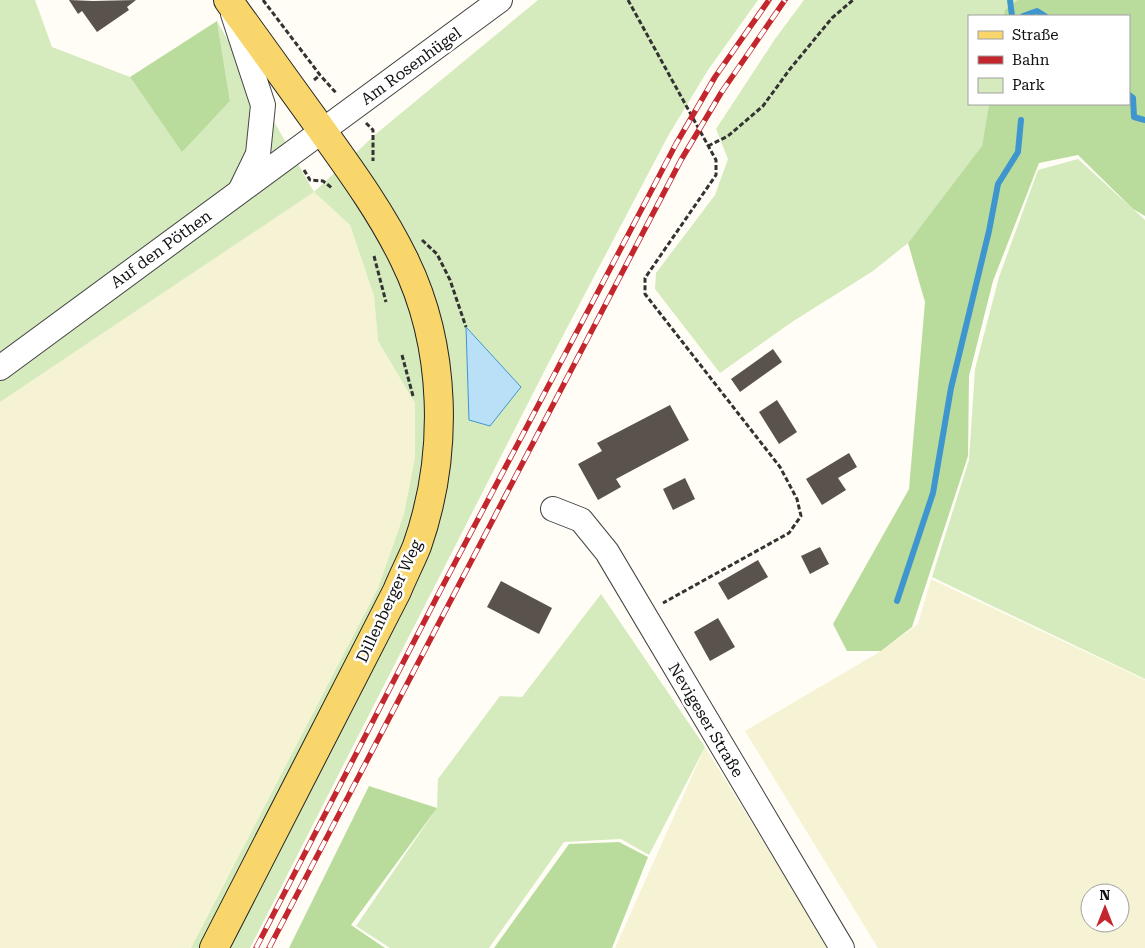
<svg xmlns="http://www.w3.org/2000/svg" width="1145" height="948" viewBox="0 0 1145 948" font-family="'Roboto Serif',serif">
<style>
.farmland{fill:#f6f3d4;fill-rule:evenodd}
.green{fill:#d5ebbd}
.forest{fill:#b9dc9c}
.water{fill:#b9e0f7;stroke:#3f96cf}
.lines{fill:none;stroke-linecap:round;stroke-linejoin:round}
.stream{stroke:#3f96cf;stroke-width:6}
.building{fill:#5a524d}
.minor-casing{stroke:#444;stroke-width:26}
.major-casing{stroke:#222;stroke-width:30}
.path{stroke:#333;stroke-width:3;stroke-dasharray:5 2.5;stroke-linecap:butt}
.minor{stroke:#fff;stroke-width:24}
.major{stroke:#f9d66b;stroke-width:28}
.rail-casing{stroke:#c4262e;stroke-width:5.5}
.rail{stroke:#fff;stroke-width:4;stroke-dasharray:11;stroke-linecap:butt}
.labels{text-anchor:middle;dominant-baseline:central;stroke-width:5;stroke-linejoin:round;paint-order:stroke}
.street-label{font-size:16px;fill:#111;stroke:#fff}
</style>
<rect width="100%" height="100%" fill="#fffdf5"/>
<g class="farmland">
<polygon points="314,192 350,225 374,296 378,341 415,403 415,457 404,514 378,588 191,948 0,948 0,402"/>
<path d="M 931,579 L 1145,680 L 1145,948 L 878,948 L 745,731 L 881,651 L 918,624 ZM 1090,893 L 1120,893 L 1120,923 L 1090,923 Z"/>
<polygon points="705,747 829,948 615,948"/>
</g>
<g class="green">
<polygon points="0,0 35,0 52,47 130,77 182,151 230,101 217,21 314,192 377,133 538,0 758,0 708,70 668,136 547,366 250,948 191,948 378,588 404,514 415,457 415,403 378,341 374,296 350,225 314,192 0,402"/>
<polygon points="804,0 1018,0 1005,16 969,16 969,104 989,104 982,147 908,243 873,271 792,322 720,373 655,289 656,273 715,195 728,159 716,129 775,39"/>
<polygon points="1078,159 1145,220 1145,679 932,577 969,460 975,369 999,277 1038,170"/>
<polygon points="601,594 705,747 649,855 621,839 564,842 489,948 390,948 356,926 437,808 438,779 500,696 522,697"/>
</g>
<g class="forest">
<polygon points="1018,0 1145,0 1145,216 1133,209 1078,155 1039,163 993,281 969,376 968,456 912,627 881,651 847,651 833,624 909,489 925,302 908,243 982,146 989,104 1129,104 1129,16 1004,16 1005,10"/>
<polygon points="217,21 230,101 182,152 130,77"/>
<polygon points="369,786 437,808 351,925 385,948 289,948"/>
<polygon points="619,842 648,857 612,948 494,948 569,844"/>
</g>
<polygon class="water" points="466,327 521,387 490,426 469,420"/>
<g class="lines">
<g class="stream">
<polyline points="1010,0 1012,16"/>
<polyline points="1023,16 1037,11 1045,16"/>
<polyline points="1129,95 1133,98 1134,117 1145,120"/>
<polyline points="897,601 933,493 951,388 989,231 998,184 1018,152 1021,120"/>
</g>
</g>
<g class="building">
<polygon points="69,0 93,1 136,0 127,7 129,10 97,32 82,11 78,14"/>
<polygon points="773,349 782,362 740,392 731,379"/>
<polygon points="777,400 797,432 779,444 759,412"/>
<polygon points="670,405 689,440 616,479 621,487 598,500 578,464 602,451 597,443"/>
<polygon points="849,453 857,467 838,478 846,490 822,505 806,479"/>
<polygon points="685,478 695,499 673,510 663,489"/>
<polygon points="820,547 829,564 810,574 801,556"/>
<polygon points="758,560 768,577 728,600 718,583"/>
<polygon points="501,581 552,608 539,634 487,607"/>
<polygon points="718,618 735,647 710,661 694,632"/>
</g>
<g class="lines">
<g class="minor-casing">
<g id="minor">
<polyline points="233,14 263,105 258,154 241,189"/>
<polyline points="0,368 500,0"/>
<polyline points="553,509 581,520 607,552 842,948"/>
</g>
</g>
<g class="major-casing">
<path id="major" d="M 214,948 L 397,591 C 403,576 411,561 417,546 C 449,455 447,346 404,259 C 381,212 351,171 321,129 C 290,86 259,43 228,0"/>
</g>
<g class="path">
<polyline points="263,0 320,75 337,94"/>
<polyline points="628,0 716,160 716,175 645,278 645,294 780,467 797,499 801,516 789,533 663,603"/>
<polyline points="314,80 320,75"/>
<polyline points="366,123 373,130 373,161"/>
<polyline points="708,146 728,136 763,106 790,69 832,18 853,0"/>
<polyline points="304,170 310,180 323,181 332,188"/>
<polyline points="422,240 437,254 450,280 466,327"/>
<polyline points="374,256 386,302"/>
<polyline points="402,355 413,396"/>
</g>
<use href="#minor" class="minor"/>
<use href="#major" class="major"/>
<g class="rail-casing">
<g id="rail">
<polyline points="256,948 439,593 676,144 715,77 769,0"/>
<polyline points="269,948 681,160 721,93 785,0"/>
</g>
</g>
<use href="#rail" class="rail"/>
</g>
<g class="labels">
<g class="street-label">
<text transform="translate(411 66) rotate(-36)">Am Rosenhügel</text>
<text transform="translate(161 249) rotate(-36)">Auf den Pöthen</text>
<text transform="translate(389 601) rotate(-65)">Dillenberger Weg</text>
<text transform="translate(706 720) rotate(59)">Nevigeser Straße</text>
</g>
</g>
<rect x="968" y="15" width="162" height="90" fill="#ffffff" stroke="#a0a0a0"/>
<rect x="978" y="31" width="25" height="8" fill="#f9d66b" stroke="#a0a0a0"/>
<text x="1012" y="40" font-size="15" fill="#111111">Straße</text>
<rect x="978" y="56" width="25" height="8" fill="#c4262e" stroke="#a0a0a0"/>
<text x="1012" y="65" font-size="15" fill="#111111">Bahn</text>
<rect x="978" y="78" width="25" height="15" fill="#d5ebbd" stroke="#a0a0a0"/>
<text x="1012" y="90" font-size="15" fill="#111111">Park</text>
<g transform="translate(1105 908)"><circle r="24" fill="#ffffff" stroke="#a0a0a0"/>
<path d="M0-4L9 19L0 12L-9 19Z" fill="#c4262e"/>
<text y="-8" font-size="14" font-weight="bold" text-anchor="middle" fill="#111111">N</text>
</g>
</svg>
